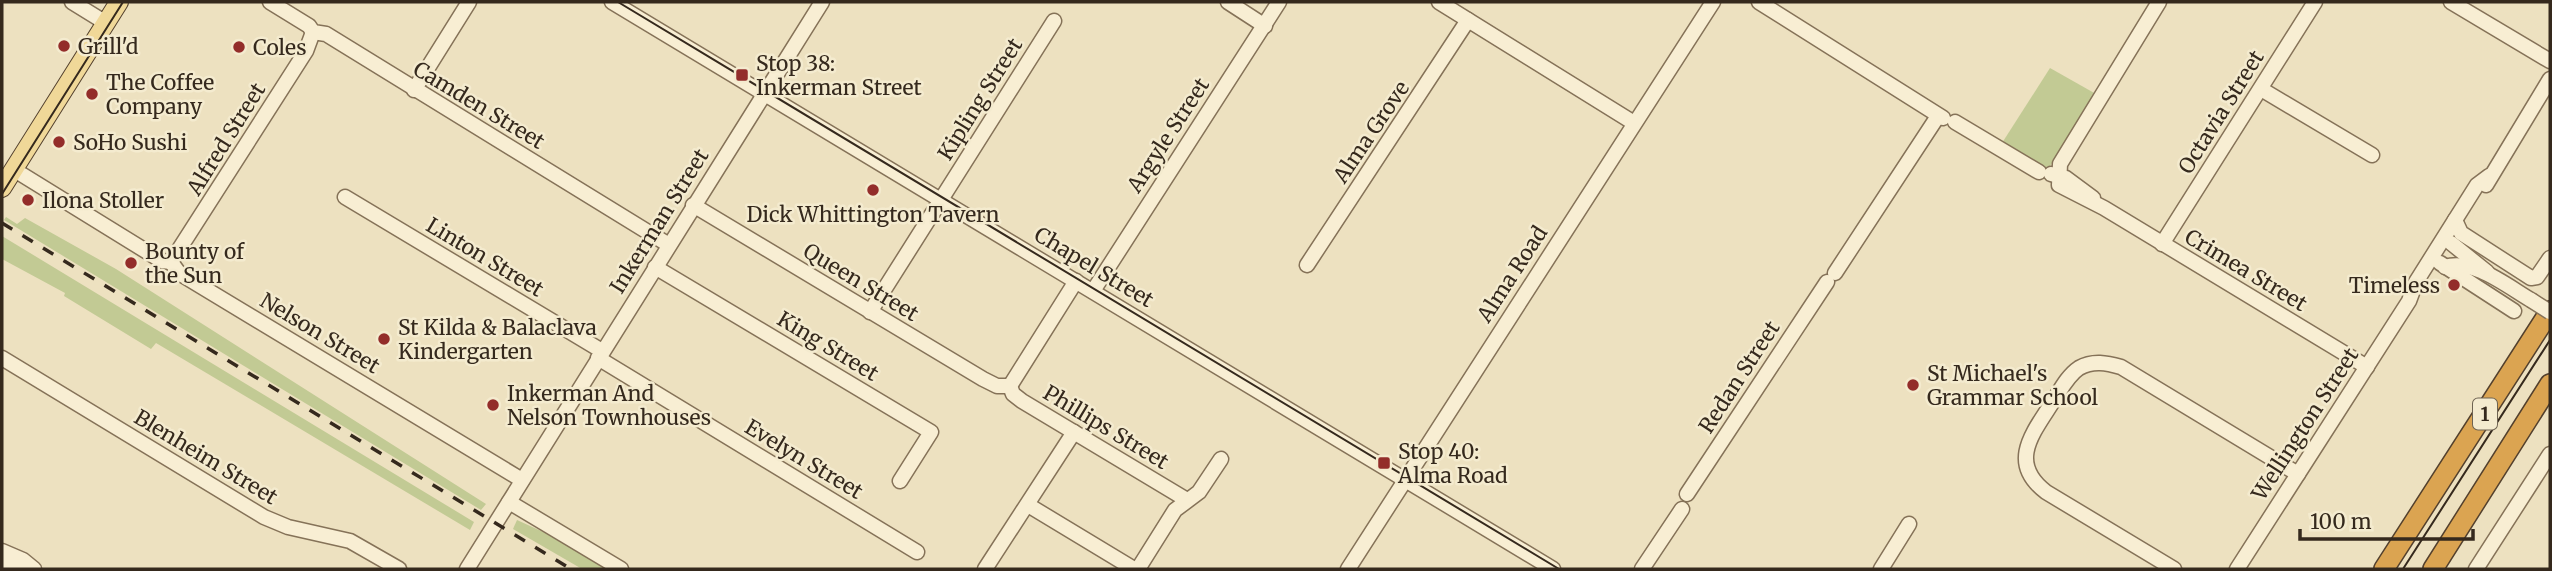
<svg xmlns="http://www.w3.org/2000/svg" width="2552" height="571" viewBox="0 0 2552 571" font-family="Merriweather,serif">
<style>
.green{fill:#c2ca94}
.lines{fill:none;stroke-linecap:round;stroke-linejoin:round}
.minor-casing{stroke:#857258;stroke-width:17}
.major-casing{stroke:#53402d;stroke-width:20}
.highway-casing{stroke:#53402d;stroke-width:22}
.minor{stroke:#f8eed3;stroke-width:14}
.major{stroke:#f0d898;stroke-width:18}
.highway{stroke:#dba451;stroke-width:19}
.tram{stroke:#35291d;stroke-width:2}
.rail{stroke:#35291d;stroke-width:3.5;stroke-dasharray:12 12;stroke-linecap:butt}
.minor-bridge-casing{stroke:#857258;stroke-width:17;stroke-linecap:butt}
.minor-bridge{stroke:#f8eed3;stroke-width:14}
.poi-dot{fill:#932d2a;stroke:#f4ebcf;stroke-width:2.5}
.labels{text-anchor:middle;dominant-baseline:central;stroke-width:5;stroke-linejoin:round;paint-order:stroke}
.shield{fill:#f4ebcf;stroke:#6e6352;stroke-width:2}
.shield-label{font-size:19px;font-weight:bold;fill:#35291d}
.poi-label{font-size:21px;fill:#35291d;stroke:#f4ebcf;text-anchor:start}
.street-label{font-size:21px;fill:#35291d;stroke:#f4ebcf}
</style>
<rect width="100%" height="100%" fill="#ede1c0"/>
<g class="green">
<polygon points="2050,68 2096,94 2050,166 2043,168 2002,143"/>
<polygon points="6,217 17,224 25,218 116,269 486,504 481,510 9,223 4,220"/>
<polygon points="2,236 474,522 470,530 156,343 151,349 64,296 65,293 2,259"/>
<polygon points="517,520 563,541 610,569 582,569 513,529"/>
</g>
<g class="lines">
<g class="minor-casing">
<g id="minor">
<polyline points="72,2 106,23"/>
<polyline points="270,2 309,26 313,32 326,34 669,245"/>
<polyline points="612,2 1553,569"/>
<polyline points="1228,2 1265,26"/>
<polyline points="1439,2 1634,123"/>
<polyline points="1759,2 1943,118"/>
<polyline points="2159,2 2060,164 2059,185 2104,208 2367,367"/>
<polyline points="2451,2 2550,61"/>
<polyline points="2261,89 2372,155"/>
<polyline points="414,90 469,2"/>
<polyline points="1955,122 2039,172"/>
<polyline points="13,169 162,261 171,262 306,51 313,32"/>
<polyline points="2051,174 2066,178 2093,198"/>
<polyline points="2486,185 2550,79"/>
<polyline points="345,197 602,351"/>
<polyline points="693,205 983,379 997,386 1010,386"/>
<polyline points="2455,220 2461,233 2531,278 2537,277 2550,258"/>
<polyline points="2451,243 2487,272"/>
<polyline points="2162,244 2315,2"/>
<polyline points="171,262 179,273 522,480"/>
<polyline points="2440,263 2514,311"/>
<polyline points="1307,265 1468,20"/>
<polyline points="655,267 931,432 900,481"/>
<path d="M 2445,267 C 2473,258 2507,286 2531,300"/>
<polyline points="1835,273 1938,116"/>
<polyline points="1093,291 1279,2"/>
<polyline points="870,312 1054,21"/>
<polyline points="2,358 264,517 288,527 350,541 399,569"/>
<polyline points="598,358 917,552"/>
<polyline points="1010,386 1013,394 1022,401 1187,500"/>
<polyline points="1010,386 1076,281"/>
<polyline points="1687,494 1827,282"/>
<polyline points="509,502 621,569"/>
<polyline points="1028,505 1134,569"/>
<polyline points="2,551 23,560 34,569"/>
<polyline points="2,562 26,569"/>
<polyline points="467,569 822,2"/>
<polyline points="985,569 1074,432"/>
<polyline points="1138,569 1175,510 1199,492 1221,459"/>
<polyline points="1348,569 1713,2"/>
<polyline points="1642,569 1682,509"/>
<polyline points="1881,569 1909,524"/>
<path d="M 2174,569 L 2046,492 C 2008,463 2032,434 2052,403 C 2060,391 2067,376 2079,368 C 2093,360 2107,363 2121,367 L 2298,474"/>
<polyline points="2237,569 2409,301 2416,282 2477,185 2489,176"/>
<polyline points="2476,569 2550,454"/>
</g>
</g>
<g class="major-casing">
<polyline id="major" points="2,188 119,2"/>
</g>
<g class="highway-casing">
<g id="highway">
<polyline points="2384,569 2550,311"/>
<polyline points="2433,569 2550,384"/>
</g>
</g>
<use href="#minor" class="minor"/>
<use href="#major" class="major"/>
<use href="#highway" class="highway"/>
<g class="tram">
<polyline points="618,2 1559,569"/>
<polyline points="2,194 123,2"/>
<polyline points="2403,569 2550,340"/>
</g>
<polyline class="rail" points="2,223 571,569"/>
<g class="minor-bridge-casing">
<polyline id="minor-bridge" points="2531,300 2550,312"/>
</g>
<use href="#minor-bridge" class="minor-bridge"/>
</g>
<g class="poi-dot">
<circle cx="64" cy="46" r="7"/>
<circle cx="239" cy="47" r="7"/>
<rect x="735" y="68" width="14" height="14" rx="3.5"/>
<circle cx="92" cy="94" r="7"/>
<circle cx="59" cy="142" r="7"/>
<circle cx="873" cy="190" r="7"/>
<circle cx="28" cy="200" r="7"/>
<circle cx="131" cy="263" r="7"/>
<circle cx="2454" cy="285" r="7"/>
<circle cx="384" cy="339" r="7"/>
<circle cx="1913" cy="385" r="7"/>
<circle cx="493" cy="405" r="7"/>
<rect x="1377" y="456" width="14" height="14" rx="3.5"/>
</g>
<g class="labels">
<rect class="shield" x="2473" y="398.5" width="24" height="31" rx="5"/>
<g class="shield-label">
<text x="2485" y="414">1</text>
</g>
<g class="poi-label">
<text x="78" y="46">Grill'd</text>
<text x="253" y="47">Coles</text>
<text x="756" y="63">Stop 38:<tspan x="756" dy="24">Inkerman Street</tspan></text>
<text x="106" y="82">The Coffee<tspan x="106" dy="24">Company</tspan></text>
<text x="73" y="142">SoHo Sushi</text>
<text x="42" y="200">Ilona Stoller</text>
<text x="873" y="214" text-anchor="middle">Dick Whittington Tavern</text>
<text x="145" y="251">Bounty of<tspan x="145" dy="24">the Sun</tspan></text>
<text x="2440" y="285" text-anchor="end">Timeless</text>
<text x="398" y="327">St Kilda &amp; Balaclava<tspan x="398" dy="24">Kindergarten</tspan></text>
<text x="1927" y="373">St Michael's<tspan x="1927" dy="24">Grammar School</tspan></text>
<text x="507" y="393">Inkerman And<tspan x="507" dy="24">Nelson Townhouses</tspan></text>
<text x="1398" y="451">Stop 40:<tspan x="1398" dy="24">Alma Road</tspan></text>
</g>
<g class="street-label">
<text transform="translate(980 99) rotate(-58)">Kipling Street</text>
<text transform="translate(479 105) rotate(31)">Camden Street</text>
<text transform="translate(2221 112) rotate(-58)">Octavia Street</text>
<text transform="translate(1371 132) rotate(-56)">Alma Grove</text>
<text transform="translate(1168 135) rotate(-57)">Argyle Street</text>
<text transform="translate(226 139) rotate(-58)">Alfred Street</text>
<text transform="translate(659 221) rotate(-58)">Inkerman Street</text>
<text transform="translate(485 257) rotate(31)">Linton Street</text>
<text transform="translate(1094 267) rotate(31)">Chapel Street</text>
<text transform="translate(2246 270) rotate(31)">Crimea Street</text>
<text transform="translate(1512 274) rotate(-57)">Alma Road</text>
<text transform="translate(861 282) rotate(31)">Queen Street</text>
<text transform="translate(320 333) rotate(31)">Nelson Street</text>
<text transform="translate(828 346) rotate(31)">King Street</text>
<text transform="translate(1739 377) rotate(-57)">Redan Street</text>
<text transform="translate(2305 424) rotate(-57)">Wellington Street</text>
<text transform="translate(1106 427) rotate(31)">Phillips Street</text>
<text transform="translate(206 457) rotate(31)">Blenheim Street</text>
<text transform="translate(804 459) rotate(31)">Evelyn Street</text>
</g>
</g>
<rect width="2552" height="571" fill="none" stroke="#35291d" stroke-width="7"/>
<path d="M2300 529v10h173v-10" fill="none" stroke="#35291d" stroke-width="3.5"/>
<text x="2310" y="529" font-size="21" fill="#35291d" stroke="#f4ebcf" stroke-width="5" paint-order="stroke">100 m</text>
</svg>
